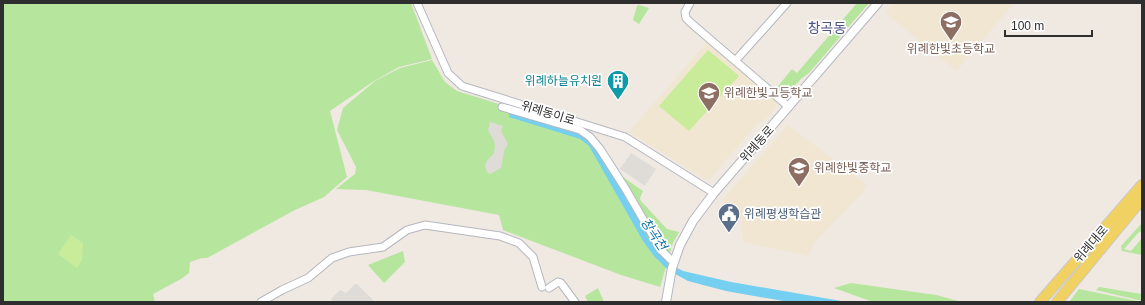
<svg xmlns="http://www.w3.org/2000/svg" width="1145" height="305" viewBox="0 0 1145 305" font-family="Helvetica,'Noto Sans KR',sans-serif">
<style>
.education{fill:#f0e6d1}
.green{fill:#b6e59e}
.pitch{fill:#c9ec9a}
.plaza{fill:#dfdcd8}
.water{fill:#75cff0}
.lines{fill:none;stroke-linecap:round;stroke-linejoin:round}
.minor-casing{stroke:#b4b7c1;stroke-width:9}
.tertiary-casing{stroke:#b4b7c1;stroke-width:10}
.primary-casing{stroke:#c9c9c9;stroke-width:12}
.minor{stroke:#fff;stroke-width:7}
.tertiary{stroke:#fff;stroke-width:8}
.primary{stroke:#f2d163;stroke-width:10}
.labels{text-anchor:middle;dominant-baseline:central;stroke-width:3.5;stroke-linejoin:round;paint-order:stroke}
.education-label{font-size:12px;fill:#785e54;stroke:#fff;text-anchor:start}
.culture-label{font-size:12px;fill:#0d838f;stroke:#fff;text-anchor:end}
.street-label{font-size:12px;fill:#2e2e2e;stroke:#fff}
.service-label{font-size:12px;fill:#4e5e75;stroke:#fff;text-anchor:start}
.water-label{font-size:13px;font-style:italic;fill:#0d6fa3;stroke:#fff}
.quarter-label{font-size:14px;fill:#4d5680;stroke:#fff}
</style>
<rect width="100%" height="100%" fill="#efe9e1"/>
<g class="education">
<polygon points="894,3 1014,3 956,71 886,13"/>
<polygon points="707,42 776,101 775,109 769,117 758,123 708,181 629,132"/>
<polygon points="788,125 866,184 864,191 815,242 808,256 743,242 741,219 722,200"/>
</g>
<g class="green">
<polygon points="3,3 411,3 432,59 399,67 374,81 330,111 347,177 324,197 295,210 207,258 202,258 190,262 189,273 181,279 153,294 155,302 3,302"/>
<polygon points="857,3 869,3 809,73 802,78 786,95 775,90 792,69 797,73"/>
<polygon points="639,5 649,8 639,24 633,20 637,6"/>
<polygon points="432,60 445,82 457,91 583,130 616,172 643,191 640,198 641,201 667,229 679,232 673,243 660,287 621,275 503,230 499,215 366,190 336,189 355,174 356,167 337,130 343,108 375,81 400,68"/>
<polygon points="1142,223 1142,231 1138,233 1124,249 1131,251 1142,238 1142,255 1122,251 1121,246"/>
<polygon points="403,251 405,262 384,283 368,265"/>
<polygon points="851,283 936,295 962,302 873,302 834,288"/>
<polygon points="1099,287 1142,294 1142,301 1096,290"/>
<polygon points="598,288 604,302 588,302 585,296"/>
<polygon points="1079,289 1142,302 1069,302"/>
</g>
<g class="pitch">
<polygon points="708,50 739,76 689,131 659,106"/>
<polygon points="71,235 83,243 82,260 77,268 58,254"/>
</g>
<g class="plaza">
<polygon points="490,122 503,126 501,131 508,144 504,151 501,168 490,174 487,172 485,167 486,162 494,153 495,147 494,141 488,130"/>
<polygon points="631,153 656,169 645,186 620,169"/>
<polygon points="355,284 357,284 375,302 332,302 331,299 340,290 346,293"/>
</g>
<polygon class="water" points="510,112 580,134 593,144 624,189 649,239 668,263 683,271 731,282 847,302 789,302 726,291 688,281 668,270 654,256 643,241 589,146 580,139 509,117"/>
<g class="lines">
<g class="minor-casing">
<g id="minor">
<polyline points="417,3 448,73 462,86 625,137 714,193"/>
<polyline points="690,3 685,12 686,18 691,23 789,107"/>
<polyline points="736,60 787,3"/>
<polyline points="502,107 580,130 590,137 600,149 625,188 661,250 670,259"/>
<polyline points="549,288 558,282 561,283 575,302"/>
<polyline points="261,302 282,290 308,278 332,258 349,252 383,247 407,230 425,225 500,236 519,243 533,257 542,287"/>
</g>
</g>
<g class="tertiary-casing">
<polyline id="tertiary" points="666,302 672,268 680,245 693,221 714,193 878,3"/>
</g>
<g class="primary-casing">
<g id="primary">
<polyline points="1040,302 1142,185"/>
<polyline points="1057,302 1142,199"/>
</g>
</g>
<use href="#minor" class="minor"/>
<use href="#tertiary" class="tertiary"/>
<use href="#primary" class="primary"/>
</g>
<defs>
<g id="school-pin" transform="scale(1.15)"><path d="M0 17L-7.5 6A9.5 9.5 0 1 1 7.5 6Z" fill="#8d6e63" stroke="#fff"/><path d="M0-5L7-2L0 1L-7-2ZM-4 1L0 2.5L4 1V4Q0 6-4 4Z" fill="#fff"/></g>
<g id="building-pin" transform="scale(1.15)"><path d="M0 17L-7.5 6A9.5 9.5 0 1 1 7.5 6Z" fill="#0f9aa8" stroke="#fff"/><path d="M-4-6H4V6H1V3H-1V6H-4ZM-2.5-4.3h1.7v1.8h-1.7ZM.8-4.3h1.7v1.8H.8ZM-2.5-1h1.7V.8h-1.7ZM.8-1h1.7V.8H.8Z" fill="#fff"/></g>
<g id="civic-pin" transform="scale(1.15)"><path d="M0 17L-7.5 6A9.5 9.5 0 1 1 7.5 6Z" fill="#5c6f8a" stroke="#fff"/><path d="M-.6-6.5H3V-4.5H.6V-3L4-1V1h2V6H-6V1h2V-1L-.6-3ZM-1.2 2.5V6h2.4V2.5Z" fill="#fff"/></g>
</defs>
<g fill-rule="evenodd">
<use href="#school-pin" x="951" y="22"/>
<use href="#building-pin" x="618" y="81"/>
<use href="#school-pin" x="709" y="93"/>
<use href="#school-pin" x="799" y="168"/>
<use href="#civic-pin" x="729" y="214"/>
</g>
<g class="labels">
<g class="education-label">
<text x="951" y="49" text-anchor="middle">위례한빛초등학교</text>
<text x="724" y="93">위례한빛고등학교</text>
<text x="814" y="168">위례한빛중학교</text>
</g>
<g class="culture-label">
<text x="602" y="81">위례하늘유치원</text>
</g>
<g class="street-label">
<text transform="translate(548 113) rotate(17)">위례동이로</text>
<text transform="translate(757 144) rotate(-48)">위례동로</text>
<text transform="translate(1091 244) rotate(-49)">위례대로</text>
</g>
<g class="service-label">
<text x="744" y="214">위례평생학습관</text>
</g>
<g class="water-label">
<text transform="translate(654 234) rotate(56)">창곡천</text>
</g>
<g class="quarter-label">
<text x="827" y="28">창곡동</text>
</g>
</g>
<rect width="1145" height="305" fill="none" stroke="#2e2e2e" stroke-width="8"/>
<path d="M1005 30v6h87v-6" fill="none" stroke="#2e2e2e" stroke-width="2"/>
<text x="1011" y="30" font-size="12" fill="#2e2e2e" stroke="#ffffff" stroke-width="3" paint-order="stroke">100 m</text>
</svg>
